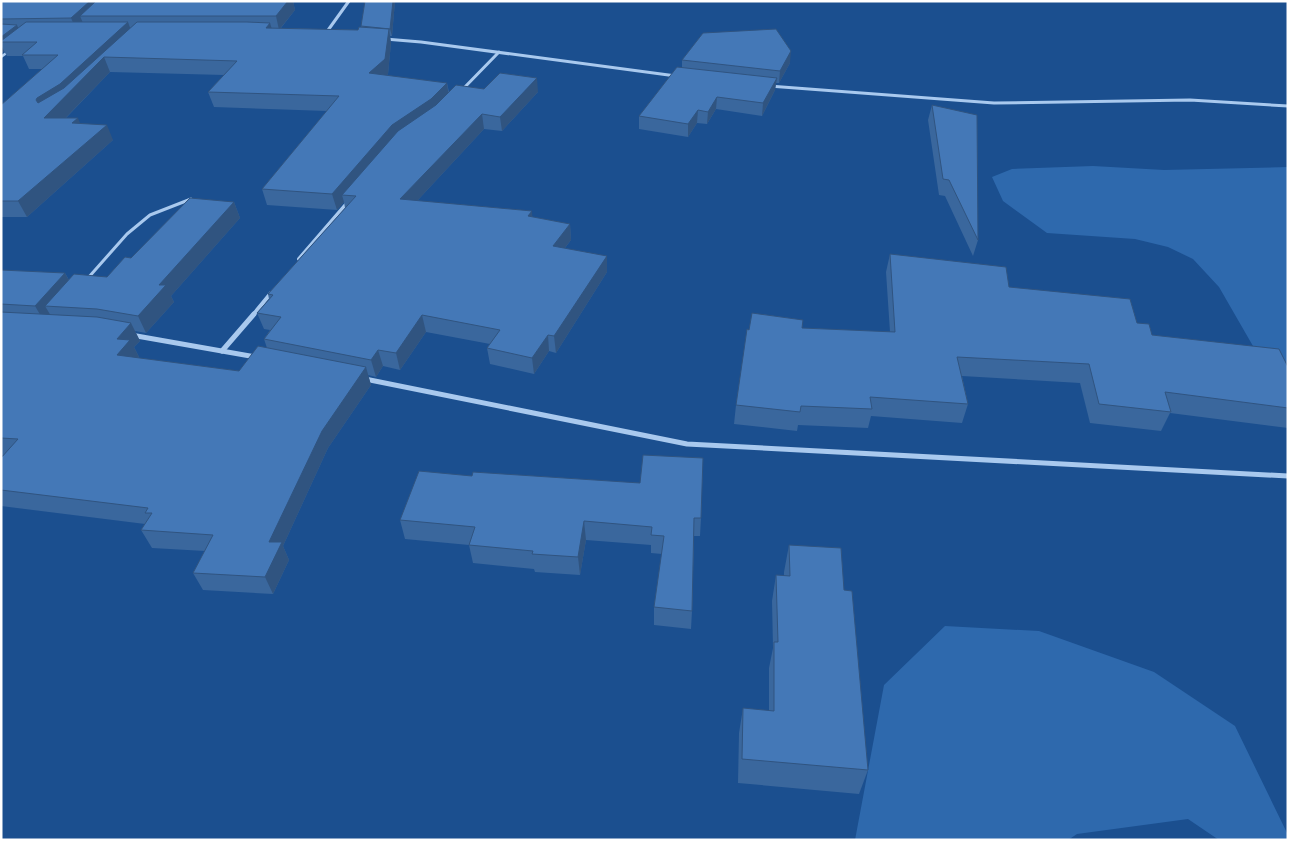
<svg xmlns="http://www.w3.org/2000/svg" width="1289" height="841" viewBox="0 0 1289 841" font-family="'IBM Plex Sans',sans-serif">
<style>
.green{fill:#2e69ad}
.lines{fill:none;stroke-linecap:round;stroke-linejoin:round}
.service-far1{stroke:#a9c9ee;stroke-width:2.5}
.service{stroke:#a9c9ee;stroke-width:3}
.minor-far2{stroke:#a9c9ee;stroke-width:3}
.minor-far1{stroke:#a9c9ee;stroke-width:4}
.minor{stroke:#a9c9ee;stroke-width:5}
.wall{fill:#3a679d}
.shaded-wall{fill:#305480}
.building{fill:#4478b7;stroke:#305480}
</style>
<rect width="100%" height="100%" fill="#1b4f8f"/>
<g class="green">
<polygon points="1093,166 1164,170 1288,167 1288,375 1257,353 1219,287 1193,259 1168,247 1135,239 1047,233 1003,201 992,177 1012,169"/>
<polygon points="945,626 1039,631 1154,672 1235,726 1288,835 1288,840 1219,840 1188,819 1077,834 1068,840 855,840 884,685"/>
</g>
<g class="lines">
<polyline class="service-far1" points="1,57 9,51"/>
<polyline class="service" points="88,278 127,234 150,215 191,199"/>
<g class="minor-far2">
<polyline points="326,33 349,1"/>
<polyline points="385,39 421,42 676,76"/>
<polyline points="769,86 994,103 1190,100 1288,106"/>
<polyline points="461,91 499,52"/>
</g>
<g class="minor-far1">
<polyline points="299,259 349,201"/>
<polyline points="253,315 271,293"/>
</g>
<g class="minor">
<polyline points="131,335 256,357"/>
<polyline points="222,351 254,314"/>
<polyline points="365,379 687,444 1288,476"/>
</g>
</g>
<g class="wall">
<polygon points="1,1 293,1 295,10 281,28 358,30 361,27 365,1 395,1 392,36 390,36 391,43 388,74 386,76 447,83 449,92 484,89 538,92 502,131 484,129 417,201 532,217 570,224 571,240 565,248 607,272 556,353 549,351 534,374 490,364 487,348 490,344 426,332 400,370 383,366 376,377 368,375 371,385 328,448 283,546 289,560 273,594 203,590 193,573 205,551 152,548 141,530 145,524 1,506 1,458 4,455 1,455 1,270 65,273 69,280 107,277 131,258 234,202 240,218 171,296 174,302 146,333 135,331 140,341 134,347 139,357 138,358 239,371 267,348 264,339 270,330 264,329 257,313 269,299 268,294 345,208 344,202 337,210 267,205 262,189 327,111 214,107 208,92 224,75 110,72 66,118 80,124 113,140 27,217 1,217 1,105 42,69 29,69 23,56 7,56 4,51 1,54"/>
<polygon points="682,60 790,63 779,83 776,83 775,90 762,116 716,109 707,124 697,123 688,137 639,129 639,116 682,68"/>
<polygon points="932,105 978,240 973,256 945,196 939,195 928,120"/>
<polygon points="890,254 1137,323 1152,335 1288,367 1288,428 1170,413 1161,431 1090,423 1080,383 962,376 968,404 962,423 871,416 868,428 798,425 797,431 734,424 736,405 749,330 802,328 890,332 886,272"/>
<polygon points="472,476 701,518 700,536 694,536 692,611 691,629 654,625 654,607 662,554 651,553 651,545 586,540 580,575 535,572 534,569 473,563 469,545 405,539 400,520"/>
<polygon points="789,545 844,590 868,770 859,794 738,783 739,733 743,708 769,711 769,668 773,648 772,601 776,575 784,576 784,572"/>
</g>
<g class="shaded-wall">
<polygon points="89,1 108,1 80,16 83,23 76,29 71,18"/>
<polygon points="288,1 293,1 295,10 279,30 276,16"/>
<polygon points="393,1 395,1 392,36 390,29"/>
<polygon points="128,22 133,36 104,57 110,72 51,133 44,118 44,113 36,100 37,98"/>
<polygon points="270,23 274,36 266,28"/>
<polygon points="17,25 22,36 1,42 1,37"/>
<polygon points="389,29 391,43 388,74 372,88 369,73"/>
<polygon points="1,45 4,51 1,54"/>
<polygon points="791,51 790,63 779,83 780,71"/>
<polygon points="537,78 538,92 502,131 500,117"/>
<polygon points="777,78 775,90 762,116 763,103"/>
<polygon points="447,83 449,98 342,195 344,202 337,210 332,194 392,125"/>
<polygon points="717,97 716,109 707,124 708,112"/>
<polygon points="698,110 697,123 688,137 688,124"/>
<polygon points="482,114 484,129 404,215 400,199"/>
<polygon points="78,118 84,133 72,123"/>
<polygon points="107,125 113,140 27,217 18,201"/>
<polygon points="234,202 240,218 171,296 174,302 146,333 138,316 159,285"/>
<polygon points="532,211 533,227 528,216"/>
<polygon points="570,224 571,240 554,262 553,246"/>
<polygon points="607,256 607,272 556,353 554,336"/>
<polygon points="65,273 74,290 45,306 51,316 45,323 35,306"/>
<polygon points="422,315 426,332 400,370 396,353"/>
<polygon points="131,323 140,341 134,347 139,357 126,373 117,355 117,339"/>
<polygon points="548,335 549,351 534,374 532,358"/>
<polygon points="378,350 383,366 376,377 371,360"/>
<polygon points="366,367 371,385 328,448 283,546 289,560 273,594 265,577 269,542 322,431"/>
<polygon points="584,521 586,540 580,575 578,557"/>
</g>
<g class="building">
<polygon points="1,1 90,1 71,18 1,19"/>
<polygon points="96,1 288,1 276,16 80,16"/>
<polygon points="365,1 393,1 390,29 361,26"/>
<polygon points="26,22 128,22 60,84 37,98 36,100 38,103 64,88 137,22 247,22 270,23 266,28 358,30 359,27 389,29 385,59 369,73 447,83 431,99 392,125 332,194 262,189 339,96 208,92 237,61 104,57 44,118 78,118 72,123 107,125 18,201 1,201 1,105 58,55 22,55 37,42 1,42 1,41"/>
<polygon points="1,24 17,25 1,37"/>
<polygon points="776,29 791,51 780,71 682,60 703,33"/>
<polygon points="677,67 777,78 763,103 717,97 708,112 698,110 688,124 639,116"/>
<polygon points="500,73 537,78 500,117 482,114 400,199 532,211 528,216 570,224 553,246 607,256 554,336 548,335 532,358 487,348 500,330 422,315 396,353 378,350 371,360 264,339 281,317 257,313 273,295 268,294 356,196 342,195 398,131 436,105 456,85 484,89"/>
<polygon points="932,105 977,115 978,240 949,180 943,179"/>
<polygon points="190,198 234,202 159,285 166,285 138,316 97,309 45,306 74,274 107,277 125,257 131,258"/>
<polygon points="890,254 1006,267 1009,287 1130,299 1137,323 1149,324 1152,335 1279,349 1288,367 1288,408 1165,392 1171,412 1099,404 1089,364 957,357 968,404 870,397 872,409 801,406 800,412 736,405 747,329 749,330 752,313 803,320 802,328 895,332"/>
<polygon points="1,270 65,273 35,306 1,304"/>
<polygon points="1,312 97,317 131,323 117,339 130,340 117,355 239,371 258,346 366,367 322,431 269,542 282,542 265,577 193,573 213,535 141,530 152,513 145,513 148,508 1,490 1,458 18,439 1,438"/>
<polygon points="643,455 703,458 701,518 694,518 692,611 654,607 664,536 651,535 652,527 584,521 578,557 532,554 533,551 469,545 475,527 400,520 419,471 472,476 473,472 640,483"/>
<polygon points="789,545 841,548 844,590 852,591 868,770 742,759 743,708 774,711 774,642 778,642 776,575 790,576"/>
</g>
<rect width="1289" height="841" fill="none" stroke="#ffffff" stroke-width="5"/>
</svg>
